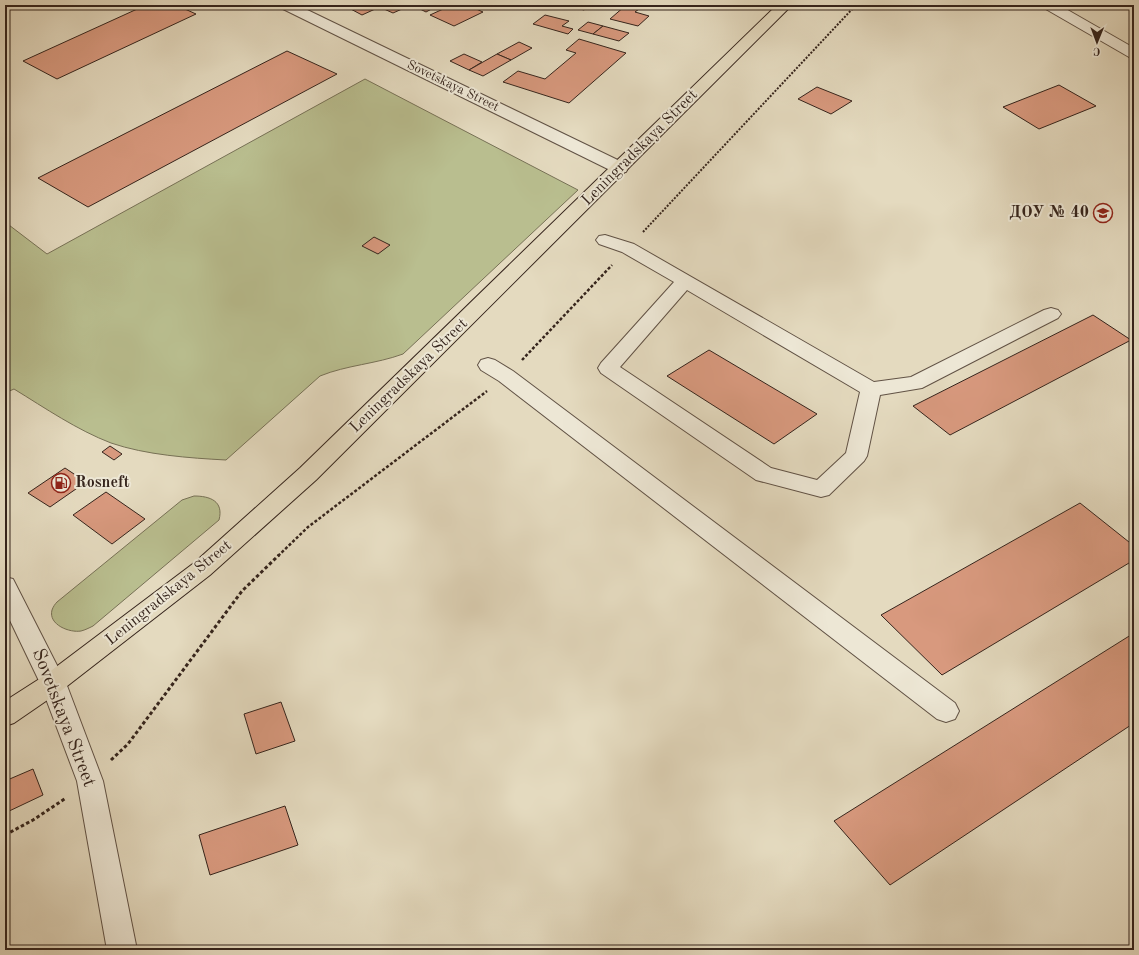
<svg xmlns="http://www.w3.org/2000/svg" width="1139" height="955" viewBox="0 0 1139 955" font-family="'Old Standard TT',serif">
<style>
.green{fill:#b9be8f;stroke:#777156}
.building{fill:#d8997e;stroke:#35241c}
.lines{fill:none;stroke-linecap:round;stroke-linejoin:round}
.minor-casing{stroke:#615245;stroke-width:2}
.major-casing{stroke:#35241c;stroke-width:2}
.path-far2{stroke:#35241c;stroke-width:2;stroke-dasharray:2 1.5;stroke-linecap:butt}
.path-far1{stroke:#35241c;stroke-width:2.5;stroke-dasharray:3 2;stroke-linecap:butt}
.path{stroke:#35241c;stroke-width:3;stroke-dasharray:3.5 2.5;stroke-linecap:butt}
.minor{fill:#ede7d5;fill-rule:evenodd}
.major{fill:#e4dabf;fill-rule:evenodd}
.labels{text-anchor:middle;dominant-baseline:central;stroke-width:4;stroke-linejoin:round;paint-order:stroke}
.far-street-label{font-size:13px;fill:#35241c;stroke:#ede7d5}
.street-label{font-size:16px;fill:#35241c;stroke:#ede7d5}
.poi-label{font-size:16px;font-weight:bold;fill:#35241c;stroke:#ede7d5;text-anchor:end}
.near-street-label{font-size:19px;fill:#35241c;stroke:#ede7d5}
</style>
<rect width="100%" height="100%" fill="#e4dabf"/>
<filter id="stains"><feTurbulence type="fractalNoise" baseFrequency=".005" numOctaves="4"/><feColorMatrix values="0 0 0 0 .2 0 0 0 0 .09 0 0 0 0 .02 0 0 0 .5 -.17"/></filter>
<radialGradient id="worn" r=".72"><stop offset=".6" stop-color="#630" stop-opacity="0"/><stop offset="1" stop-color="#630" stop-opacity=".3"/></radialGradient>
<g class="green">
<path d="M 365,79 L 578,190 L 403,354 C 376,364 347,365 320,376 L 226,460 C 189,458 146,455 111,443 C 77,430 45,408 14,389 L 5,393 L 5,222 L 47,254 Z"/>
<path d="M 194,496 C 210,496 224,501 219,520 L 93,626 C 89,628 85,630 81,631 C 70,633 48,625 52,610 C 53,607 55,604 57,602 L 182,500 Z"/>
</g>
<g class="building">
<polygon points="146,5 176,5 196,14 57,79 23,61"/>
<polygon points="352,5 384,5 362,15 347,7"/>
<polygon points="392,5 411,5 393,13 384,9"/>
<polygon points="412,5 439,5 426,12"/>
<polygon points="452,5 467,5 483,12 454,26 430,15"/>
<polygon points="565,5 590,5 584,10"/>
<polygon points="625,6 639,9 635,12 649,16 638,26 610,19"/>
<polygon points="545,15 569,21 562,26 573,29 568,34 533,24"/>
<polygon points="588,22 603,26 593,34 578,30"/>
<polygon points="603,26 629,33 619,41 593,34"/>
<polygon points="579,39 626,53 569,103 503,82 518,71 545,79 576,53 566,50"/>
<polygon points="519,42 532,48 511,60 497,54"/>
<polygon points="287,51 337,74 88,207 38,178"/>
<polygon points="464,54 482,62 469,70 450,61"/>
<polygon points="497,54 511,60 483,76 469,70"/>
<polygon points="1059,85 1096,106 1039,129 1003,107"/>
<polygon points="817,87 852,101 831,114 798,99"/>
<polygon points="374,237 390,245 378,254 362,246"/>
<polygon points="1093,315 1131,340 950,435 913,406"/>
<polygon points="709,350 817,414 774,444 667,376"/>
<polygon points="110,446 122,454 114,460 102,452"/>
<polygon points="65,468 86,482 50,507 28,493"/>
<polygon points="106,492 145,519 112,544 73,515"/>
<polygon points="1080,503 1134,546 1134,560 942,675 881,615"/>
<polygon points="1134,633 1134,723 890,885 834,821"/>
<polygon points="281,702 295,741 256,754 244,714"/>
<polygon points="33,769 43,795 5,813 5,781"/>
<polygon points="285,806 298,845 210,875 199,835"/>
</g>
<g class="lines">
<g class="minor-casing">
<g id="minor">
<polygon points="279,5 297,5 626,164 628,168 626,172 620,173 614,172 281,8"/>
<polygon points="1042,5 1059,5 1134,48 1134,59 1129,57 1044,8"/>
<path d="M 605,235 L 634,244 L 874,382 L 911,377 L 1044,310 L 1051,308 L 1058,310 L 1061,314 L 1058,318 L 922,388 L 880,395 L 867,456 L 864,461 L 829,495 L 821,497 L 756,480 L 601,373 L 598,368 L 601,363 L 674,282 L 622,252 L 599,244 L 596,240 L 599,236 ZM 687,290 L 860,392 L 846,453 L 817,480 L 771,468 L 620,367 Z"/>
<polygon points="488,358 495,360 513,371 955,703 959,711 955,719 946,722 937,719 499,381 481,370 478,365 481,360"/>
<polygon points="5,577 13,579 66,683 103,781 137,950 107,950 77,781 40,683 5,610"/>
</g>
</g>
<g class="major-casing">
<polygon id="major" points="777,5 792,5 316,480 210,575 62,690 14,723 5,726 5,701 44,676 194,563 300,468"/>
</g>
<polyline class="path-far2" points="643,232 856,5"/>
<g class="path-far1">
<polyline points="522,360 612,265"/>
<polyline points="278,556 308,527 487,391"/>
</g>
<g class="path">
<polyline points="111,760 128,744 242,591 279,555"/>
<polyline points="5,835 33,820 66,798"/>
</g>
<use href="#minor" class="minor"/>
<use href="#major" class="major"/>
</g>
<defs>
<g id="school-ring" transform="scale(1)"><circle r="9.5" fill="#ede7d5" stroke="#8f2418" stroke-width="1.5"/><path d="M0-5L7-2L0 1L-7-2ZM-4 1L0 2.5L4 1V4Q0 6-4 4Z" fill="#8f2418"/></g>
<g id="fuel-ring" transform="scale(1)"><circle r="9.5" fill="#ede7d5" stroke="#8f2418" stroke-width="1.5"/><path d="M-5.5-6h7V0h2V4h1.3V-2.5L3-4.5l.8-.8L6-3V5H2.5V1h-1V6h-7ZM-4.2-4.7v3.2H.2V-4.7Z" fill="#8f2418"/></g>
</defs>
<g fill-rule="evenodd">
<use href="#school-ring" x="1103" y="213"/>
<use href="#fuel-ring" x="61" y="483"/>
</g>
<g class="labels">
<g class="far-street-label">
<text transform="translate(453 86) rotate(26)">Sovetskaya Street</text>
</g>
<g class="street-label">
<text transform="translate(640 148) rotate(-45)">Leningradskaya Street</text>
<text transform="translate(409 376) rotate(-44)">Leningradskaya Street</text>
<text transform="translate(169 593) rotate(-39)">Leningradskaya Street</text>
</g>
<g class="poi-label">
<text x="1089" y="213">ДОУ № 40</text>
<text x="75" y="483" text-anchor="start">Rosneft</text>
</g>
<g class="near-street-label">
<text transform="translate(63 718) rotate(69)">Sovetskaya Street</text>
</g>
</g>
<rect width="1139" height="955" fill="none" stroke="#e4dabf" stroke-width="20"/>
<rect x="6" y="6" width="1127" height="943" fill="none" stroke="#35241c" stroke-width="2"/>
<rect x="10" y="10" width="1119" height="935" fill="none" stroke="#35241c"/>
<g transform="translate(1097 42) rotate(181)" stroke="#ede7d5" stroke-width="3" paint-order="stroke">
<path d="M0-3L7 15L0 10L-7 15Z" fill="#35241c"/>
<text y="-6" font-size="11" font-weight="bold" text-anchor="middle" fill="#35241c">С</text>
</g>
<rect width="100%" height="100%" filter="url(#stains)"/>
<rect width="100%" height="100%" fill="url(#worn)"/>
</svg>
